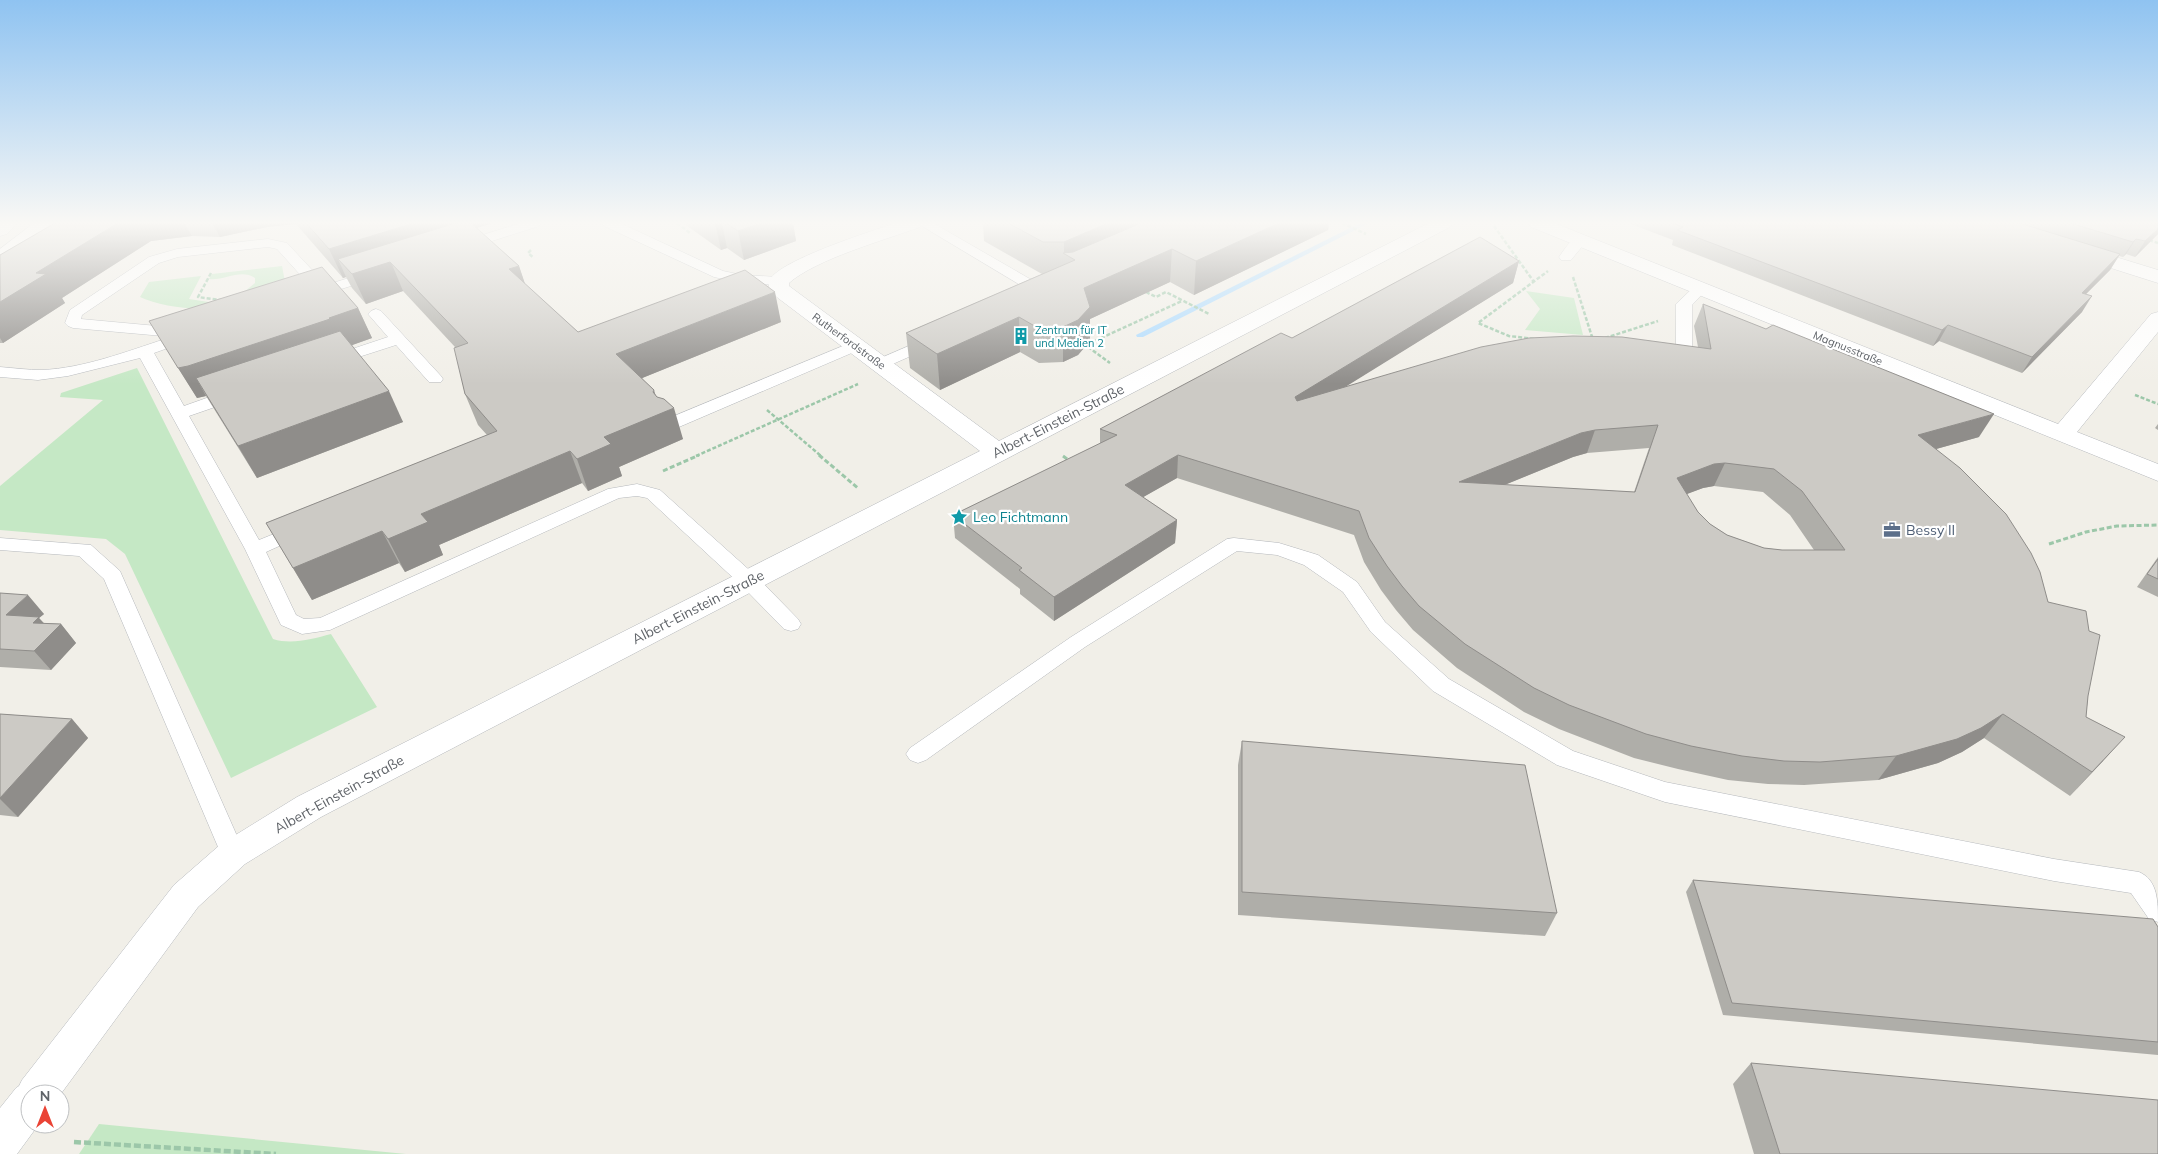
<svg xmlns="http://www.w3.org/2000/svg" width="2158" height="1154" viewBox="0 0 2158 1154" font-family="Mulish,sans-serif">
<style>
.green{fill:#c5e8c5}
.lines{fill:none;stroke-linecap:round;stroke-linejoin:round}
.stream{fill:#aadaff;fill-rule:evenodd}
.lane-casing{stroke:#b5b8bc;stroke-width:1}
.street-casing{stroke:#b5b8bc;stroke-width:1}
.secondary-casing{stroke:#b6babf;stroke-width:1}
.path-far2{stroke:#9cc7a9;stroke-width:2.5;stroke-dasharray:4 2;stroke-linecap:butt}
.path-far1{stroke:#9cc7a9;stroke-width:3;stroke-dasharray:5 2.5;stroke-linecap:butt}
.path{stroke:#9cc7a9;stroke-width:4.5;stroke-dasharray:7 3;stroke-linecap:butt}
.lane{fill:#fff;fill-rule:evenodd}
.street{fill:#fff;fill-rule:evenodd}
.secondary{fill:#fff;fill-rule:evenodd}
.wall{fill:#afaea9;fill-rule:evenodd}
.shaded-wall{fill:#8f8d8a}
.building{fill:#cccac5;stroke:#8f8d8a;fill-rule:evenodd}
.labels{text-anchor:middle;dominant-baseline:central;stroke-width:4.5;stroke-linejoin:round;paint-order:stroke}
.far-culture-label{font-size:11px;fill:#0d838f;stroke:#fff;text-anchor:start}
.far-street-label{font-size:11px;fill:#5f6368;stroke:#fff}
.street-label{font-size:14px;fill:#5f6368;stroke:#fff}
.culture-label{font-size:14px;fill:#0d838f;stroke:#fff;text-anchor:start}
.service-label{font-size:14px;fill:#4e5e75;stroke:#fff;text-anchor:start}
</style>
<rect width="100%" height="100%" fill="#f1efe8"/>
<g class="green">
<path d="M 282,266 L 286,287 L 244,292 L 255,283 L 255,278 C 241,268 224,281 209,279 L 212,274 Z"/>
<path d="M 201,276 L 189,299 L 228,305 C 204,313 162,307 140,297 L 149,282 Z"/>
<polygon points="1526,291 1574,298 1583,335 1525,330 1540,309"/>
<path d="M 137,368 L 273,639 C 292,645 312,639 331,634 L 377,707 L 231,778 L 125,554 L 106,539 L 0,530 L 0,486 L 103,400 L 60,397 L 61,393 Z"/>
<polygon points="99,1124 406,1154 79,1154"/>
</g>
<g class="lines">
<polygon class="stream" points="1360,223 1369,223 1143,337 1137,337 1136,335"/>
<g class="lane-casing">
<g id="lane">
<polygon points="521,223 541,223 539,226 467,249 462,250 455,246 457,243"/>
<polygon points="602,223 620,223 723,271 742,275 779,277 784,278 786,281 784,284 779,285 742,283 714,277 604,226"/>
<polygon points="917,223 933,223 1030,279 1056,280 1058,283 1056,286 1022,286"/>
<path d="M 1580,236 L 1587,240 L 1585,243 L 1571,260 L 1561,260 L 1559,257 C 1564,250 1571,238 1580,236 Z"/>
<path d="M 268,239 L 287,243 L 326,285 L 375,270 L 380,271 L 382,274 L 380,277 L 312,298 L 307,297 L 305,294 L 307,291 L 313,289 L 277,249 L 268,247 L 178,257 L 159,263 L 82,315 L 81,319 L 168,327 L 174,329 L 178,334 L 190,330 L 196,332 L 198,335 L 196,338 L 154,353 L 184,406 L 229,390 L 241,390 L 243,394 L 241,398 L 189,416 L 259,540 L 301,523 L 308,525 L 311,529 L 308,533 L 266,552 L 296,615 L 304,619 L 320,618 L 608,489 L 637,484 L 660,490 L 756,576 L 798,619 L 801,624 L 798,629 L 791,631 L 784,629 L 742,586 L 647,498 L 637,496 L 619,498 L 330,630 L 302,634 L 281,625 L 245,549 L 140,358 L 68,376 L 38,380 L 0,377 L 0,367 C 14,368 28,370 42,370 C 84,368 125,352 165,339 L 163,336 L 73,328 L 68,326 L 65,323 L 70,310 L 149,257 L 177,249 Z"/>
<polygon points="1701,284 1706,285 1708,288 1692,305 1692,347 1690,350 1678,350 1676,347 1676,304 1696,285"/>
<polygon points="376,309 381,311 441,376 443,379 441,382 429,382 396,345 337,364 325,364 323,361 325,358 388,337 368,314 371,311"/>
<polygon points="932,336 938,338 940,341 938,344 886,367 874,367 872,364 874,361"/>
<polygon points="855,341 861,343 863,346 861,349 679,427 673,428 667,427 664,423 667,419"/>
<polygon points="0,538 91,545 120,571 245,854 242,861 233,865 224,861 221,854 104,579 79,556 0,550"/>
<path d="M 1234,538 L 1279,543 L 1318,555 L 1357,582 L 1385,622 L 1449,679 L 1573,751 L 1665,782 L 2054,859 L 2139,872 C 2158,880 2158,902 2158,922 L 2149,919 L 2131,893 L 2054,881 L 1665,802 L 1557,765 L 1433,691 L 1371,632 L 1343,592 L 1304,565 L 1277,555 L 1237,551 L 1085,647 L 926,760 L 918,763 L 910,760 L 906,754 L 910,748 L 1071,637 L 1227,539 Z"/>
</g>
</g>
<g class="street-casing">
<g id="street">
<path d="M 896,223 L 922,223 L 920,227 C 885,240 816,259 789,283 L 789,286 L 999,441 L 1429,223 L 1452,223 L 1450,227 L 321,817 L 245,864 L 198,907 L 60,1095 L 30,1094 L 30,1124 L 39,1124 L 17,1154 L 0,1154 L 0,1108 L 16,1088 L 19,1086 L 22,1080 L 174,885 L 221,844 L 297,797 L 980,451 L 778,298 C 774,294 767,289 769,282 C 773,262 875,230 896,223 Z"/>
<polygon points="1529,223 1554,223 2058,424 2151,314 2158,312 2158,332 2077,432 2158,464 2158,481 1531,227"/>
<polygon points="2080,246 2158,270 2158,283 2073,256 2070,252 2073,248"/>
</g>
</g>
<g class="secondary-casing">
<g id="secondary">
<polygon points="0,223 17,223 7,234 0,236"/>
<polygon points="34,223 54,223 7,263 0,265 0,249"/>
</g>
</g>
<g class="path-far2">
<polyline points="677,223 690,233"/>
<polyline points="1342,223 1366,234"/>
<polyline points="1494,226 1534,282"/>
<polyline points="2149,240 2158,243"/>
<polyline points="531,250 528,253 534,258"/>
<polyline points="211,273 198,297 220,300"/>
<polyline points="1573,277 1593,340"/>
<polyline points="1146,292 1156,297 1166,292 1209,314"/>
<polyline points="1605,338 1658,321"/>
<polyline points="1534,339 1509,336 1478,323 1548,271"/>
<polyline points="1090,343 1182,301"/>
<polyline points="1088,347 1110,363"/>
<polyline points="2135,395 2158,404"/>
<polyline points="767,410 821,456"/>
<polyline points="696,456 858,384"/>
</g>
<g class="path-far1">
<polyline points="819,455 859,489"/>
<polyline points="1063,456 1070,461"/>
<polyline points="663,471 699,455"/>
<polyline points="2049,544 2086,532 2117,526 2158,525"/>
</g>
<polyline class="path" points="74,1142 276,1154"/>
<use href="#lane" class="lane"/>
<use href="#street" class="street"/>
<use href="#secondary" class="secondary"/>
</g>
<g class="wall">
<polygon points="55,223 493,223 477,228 519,266 525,284 578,332 781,322 642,378 657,397 683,439 619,467 622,476 588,491 582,483 439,545 443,555 405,572 399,563 312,600 266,523 487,435 478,425 465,394 455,347 403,291 366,304 352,288 346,277 343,278 296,224 267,227 220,237 192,236 151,241 62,298 65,303 3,343 0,343 0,255"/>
<polygon points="683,223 793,223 796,241 744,260 727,248 721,250"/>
<polygon points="983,223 1329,223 1328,230 1194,295 1170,282 1090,319 1090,341 1078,355 1063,362 1039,363 1020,352 940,390 910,368 906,333 1042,274 984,241"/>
<polygon points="1628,223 1948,223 1952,224 1954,223 2158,223 2158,234 2135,257 2126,254 2123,257 2119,256 2110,270 2086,294 2082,312 2022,373 1939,341 1933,346 1672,245 1673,240"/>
<path d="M 1519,261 L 1513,283 L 1344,387 L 1698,347 L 1694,326 L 1703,304 L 1979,437 L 1936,449 L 2048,602 L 2088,696 L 2086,717 L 2103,761 L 2070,796 L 1984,738 L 1962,752 L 1938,763 L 1878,780 L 1804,785 L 1768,784 L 1728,780 L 1678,769 L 1634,758 L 1559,729 L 1524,712 L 1457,668 L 1413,630 L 1396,610 L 1381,590 L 1364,562 L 1354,535 L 1177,478 L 1143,497 L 1177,520 L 1175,543 L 1054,621 L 1020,594 L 1020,589 L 955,538 L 953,515 L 1100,444 L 1100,429 L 1292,338 ZM 1649,448 L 1634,492 L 1504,485 L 1573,457 L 1587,453 ZM 1714,486 L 1763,492 L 1790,515 L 1814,550 L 1782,550 L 1764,548 L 1727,535 L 1710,524 L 1698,512 L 1686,494 L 1703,488 Z"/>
<polygon points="358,308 372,338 352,345 403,422 257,478 206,396 197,398 149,321"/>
<polygon points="2158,424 2158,430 2155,428"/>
<polygon points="2158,557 2158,597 2137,587"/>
<polygon points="0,593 44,614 39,618 44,623 61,624 76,643 51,670 0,667"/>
<polygon points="0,714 72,719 88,738 18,817 0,815"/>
<polygon points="1242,741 1557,913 1545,936 1238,915 1238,765"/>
<polygon points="1693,880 2158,927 2158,1055 1723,1015 1686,892"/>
<polygon points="1751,1063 2158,1154 1754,1154 1733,1084"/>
</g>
<g class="shaded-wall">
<polygon points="118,223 184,223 192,236 151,241 62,298 65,303 3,343 0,338 0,302 36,273"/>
<polygon points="212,223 295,223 296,224 267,227 220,237"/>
<polygon points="414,223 493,223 465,231 391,262 403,291 366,304 352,274 338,259 346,277 343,278 329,249"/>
<polygon points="715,223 722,223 727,248 721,250"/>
<polygon points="761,223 793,223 796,241 744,260 738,231"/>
<polygon points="1108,223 1181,223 1075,260 1064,254 1064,242"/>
<polygon points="1279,223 1329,223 1328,230 1194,295 1196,261"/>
<polygon points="2158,229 2158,234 2135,257 2145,241"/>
<polygon points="2136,239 2126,254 2123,257 2133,242"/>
<polygon points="1172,249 1170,282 1090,319 1090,341 1078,355 1063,362 1063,327 1084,288"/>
<polygon points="2120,254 2110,270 2072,308 2082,293"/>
<polygon points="1519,261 1513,283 1292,420 1295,397"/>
<polygon points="519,266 529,296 509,269"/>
<polygon points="775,292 781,322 625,385 616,354"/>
<polygon points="2092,296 2082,312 2022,373 2032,357"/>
<polygon points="358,308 372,338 344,348 196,378 206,396 197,398 178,368"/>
<polygon points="1019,317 1020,352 940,390 937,354"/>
<polygon points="1948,325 1939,341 1933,346 1942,330"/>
<polygon points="654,390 661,413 674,408 683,439 619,467 622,476 588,491 577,459 604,437 653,392"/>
<polygon points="389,391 403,422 257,478 238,446"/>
<polygon points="1994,414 1979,437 1904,458 1918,435"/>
<polygon points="1595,430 1587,453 1573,457 1453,506 1459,482 1581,433"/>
<polygon points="570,451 582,483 439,545 443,555 405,572 388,539 421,514"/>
<polygon points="1178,455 1177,478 1124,508 1125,485"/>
<polygon points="1725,463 1714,486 1703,488 1666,502 1677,478 1714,464"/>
<polygon points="1177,520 1175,543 1054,621 1054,597"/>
<polygon points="382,531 399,563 312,600 293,568"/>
<polygon points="28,595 44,614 39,618 52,633 61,624 76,643 51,670 34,651 6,615"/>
<polygon points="2003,714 1984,738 1962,752 1938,763 1878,780 1896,756"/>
<polygon points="72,719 88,738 18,817 0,799 0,798"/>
<polygon points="2125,737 2103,761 2070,796 2092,772"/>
</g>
<g class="building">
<polygon points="55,223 118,223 36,273 46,274 0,302 0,255"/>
<polygon points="306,223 414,223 329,249"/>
<polygon points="456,223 471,223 519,266 509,269 578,332 745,270 775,292 616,354 654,390 653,392 657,397 664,399 674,408 604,437 611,444 577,459 570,451 421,514 428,522 388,539 382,531 293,568 266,523 497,431 465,394 454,348 468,343 390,262 352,274 338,259"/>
<polygon points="726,223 761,223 738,231"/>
<polygon points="1008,223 1108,223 1064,242 1043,242"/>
<polygon points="1141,223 1279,223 1196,261 1172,249 1084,288 1090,307 1078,320 1063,327 1038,328 1019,317 937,354 906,333 1075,260 1063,253 1073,252"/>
<polygon points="1672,223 1948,223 1952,224 1954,223 2019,223 2120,254 2082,293 2092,296 2032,357 1948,325 1942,330 1677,230 1683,227"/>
<polygon points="2070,223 2158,223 2158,229 2145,241 2136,239 2133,242"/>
<path d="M 1480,237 L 1519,261 L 1295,397 L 1297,401 L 1481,347 L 1529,338 L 1573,336 L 1622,337 L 1711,349 L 1703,304 L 1766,329 L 1773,325 L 1994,414 L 1918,435 L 1960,468 L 2006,514 L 2031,553 L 2040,572 L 2048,602 L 2086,611 L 2089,631 L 2100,635 L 2088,696 L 2086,717 L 2125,737 L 2092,772 L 2003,714 L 1981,728 L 1957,739 L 1896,756 L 1820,762 L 1784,761 L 1742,756 L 1691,746 L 1646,734 L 1569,705 L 1534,688 L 1465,644 L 1419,606 L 1402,586 L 1387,566 L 1369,538 L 1359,511 L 1178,455 L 1125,485 L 1177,520 L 1054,597 L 1019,570 L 1022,568 L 953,515 L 1117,435 L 1100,429 L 1281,333 L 1292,338 ZM 1658,425 L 1635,492 L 1459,482 L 1581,433 L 1595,430 ZM 1725,463 L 1774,469 L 1802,491 L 1845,550 L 1782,550 L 1764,548 L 1727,535 L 1710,524 L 1698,512 L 1677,478 L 1714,464 Z"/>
<polygon points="322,267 358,308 329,318 330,319 188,366 178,368 149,321"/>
<polygon points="340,331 389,391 238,446 196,378"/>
<polygon points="2158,559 2158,579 2147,574"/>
<polygon points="0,593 28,595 6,615 39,617 33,623 61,624 34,651 0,649"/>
<polygon points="0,714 72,719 0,798"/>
<polygon points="1242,741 1525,765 1557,913 1242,892"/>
<polygon points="1693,880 2153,919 2158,927 2158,1042 1732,1003"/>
<polygon points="1751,1063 2158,1100 2158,1154 1780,1154"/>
</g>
<linearGradient id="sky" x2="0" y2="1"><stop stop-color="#8fc3f1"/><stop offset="0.58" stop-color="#f9f8f5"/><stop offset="1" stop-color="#f9f8f5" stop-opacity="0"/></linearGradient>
<rect width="2158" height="384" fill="url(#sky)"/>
<defs>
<g id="building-bare" transform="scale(1.35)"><path d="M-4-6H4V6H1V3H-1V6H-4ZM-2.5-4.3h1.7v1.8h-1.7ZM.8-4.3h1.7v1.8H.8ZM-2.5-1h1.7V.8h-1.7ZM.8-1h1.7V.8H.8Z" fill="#0f9aa8" stroke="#fff" stroke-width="2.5" paint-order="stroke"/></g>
<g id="sight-bare" transform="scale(1.35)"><path d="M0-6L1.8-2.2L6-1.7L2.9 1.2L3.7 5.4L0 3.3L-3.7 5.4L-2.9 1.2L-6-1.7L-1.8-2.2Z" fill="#0f9aa8" stroke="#fff" stroke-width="2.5" paint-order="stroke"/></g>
<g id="office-bare" transform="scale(1.35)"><path d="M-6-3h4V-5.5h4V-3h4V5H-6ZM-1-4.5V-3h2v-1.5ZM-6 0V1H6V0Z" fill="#5c6f8a" stroke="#fff" stroke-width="2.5" paint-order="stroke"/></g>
</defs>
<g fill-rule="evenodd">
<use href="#building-bare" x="1021" y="336"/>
<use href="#sight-bare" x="959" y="517"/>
<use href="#office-bare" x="1892" y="530"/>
</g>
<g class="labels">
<g class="far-culture-label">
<text x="1035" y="330">Zentrum für IT<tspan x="1035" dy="13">und Medien 2</tspan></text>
</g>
<g class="far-street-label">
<text transform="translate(849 341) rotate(36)">Rutherfordstraße</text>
<text transform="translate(1848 348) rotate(22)">Magnusstraße</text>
</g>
<g class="street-label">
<text transform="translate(1058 421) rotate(-27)">Albert-Einstein-Straße</text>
<text transform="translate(698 607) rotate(-27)">Albert-Einstein-Straße</text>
<text transform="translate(339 794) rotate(-29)">Albert-Einstein-Straße</text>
</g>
<g class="culture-label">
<text x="973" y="517">Leo Fichtmann</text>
</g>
<g class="service-label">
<text x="1906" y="530">Bessy II</text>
</g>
</g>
<g transform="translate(45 1109)"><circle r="24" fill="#ffffff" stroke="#bfc1c3"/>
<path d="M0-4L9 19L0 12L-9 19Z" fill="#ea4335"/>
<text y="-8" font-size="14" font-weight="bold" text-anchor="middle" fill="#5f6368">N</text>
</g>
</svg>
